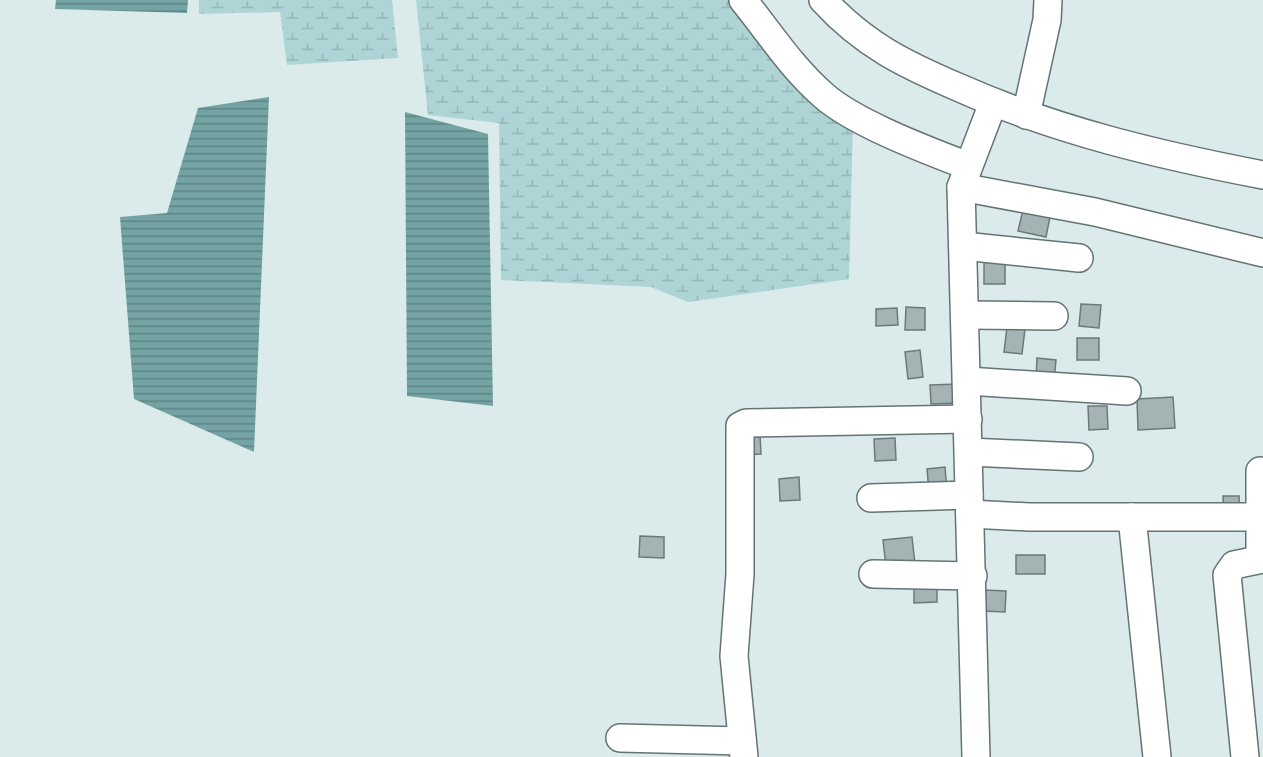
<svg xmlns="http://www.w3.org/2000/svg" width="1263" height="757" viewBox="0 0 1263 757" font-family="'Noto Serif',serif">
<style>
.wetland{fill:url(#wetland-marsh)}
.water{fill:url(#water-rules)}
.building{fill:#a4b3b3;stroke:#6b797a;stroke-width:1.5}
.lines{fill:none;stroke-linecap:round;stroke-linejoin:round}
.minor-casing{stroke:#657373;stroke-width:30}
.minor{stroke:#fff;stroke-width:27}
</style>
<defs>
<pattern id="wetland-marsh" width="20" height="14" patternUnits="userSpaceOnUse" patternTransform="scale(1.5)"><rect width="20" height="14" fill="#aed4d5"/><path d="M1 5h8M5 5V1M11 12h8M15 12V8" fill="none" stroke="#96b6b7"/></pattern>
<pattern id="water-rules" width="6" height="5" patternUnits="userSpaceOnUse" patternTransform="scale(1.5)"><rect width="6" height="5" fill="#74a3a3"/><path d="M0 2.5h6" fill="none" stroke="#5f8585"/></pattern>
</defs>
<rect width="100%" height="100%" fill="#dbebeb"/>
<g class="wetland">
<polygon points="199,0 392,0 398,58 287,65 280,12 199,14"/>
<polygon points="416,0 732,0 853,120 849,279 688,302 651,287 501,280 499,123 428,115"/>
</g>
<g class="water">
<polygon points="56,0 188,0 187,13 55,9"/>
<polygon points="269,97 254,452 134,399 120,217 167,213 198,108"/>
<polygon points="405,112 488,134 493,406 407,396"/>
</g>
<g class="building">
<polygon points="1023,210 1050,217 1046,237 1018,231"/>
<rect x="984" y="260" width="21" height="24"/>
<polygon points="1081,304 1101,305 1099,328 1079,326"/>
<polygon points="906,307 925,308 925,330 905,330"/>
<polygon points="897,308 898,325 876,326 876,309"/>
<polygon points="1007,327 1025,329 1022,354 1004,352"/>
<rect x="1077" y="338" width="22" height="22"/>
<polygon points="920,350 923,377 908,379 905,352"/>
<polygon points="1037,358 1056,360 1054,381 1036,379"/>
<polygon points="958,384 959,403 931,404 930,385"/>
<polygon points="1173,397 1175,428 1138,430 1137,399"/>
<polygon points="1088,406 1107,406 1108,429 1089,430"/>
<polygon points="760,435 761,454 743,455 742,436"/>
<polygon points="895,438 896,460 875,461 874,439"/>
<polygon points="945,467 947,491 929,492 927,469"/>
<polygon points="799,477 800,500 780,501 779,479"/>
<polygon points="1223,496 1239,496 1240,516 1224,517"/>
<polygon points="640,536 664,537 664,558 639,557"/>
<polygon points="912,537 915,564 886,567 883,540"/>
<rect x="1016" y="555" width="29" height="19"/>
<polygon points="914,585 937,585 937,602 914,603"/>
<polygon points="984,590 1006,591 1005,612 983,611"/>
</g>
<g class="lines">
<g class="minor-casing">
<g id="minor">
<path d="M 743,0 C 769,32 791,67 823,95 C 854,123 929,151 968,166"/>
<path d="M 823,0 C 864,45 906,65 960,88 C 1057,131 1159,155 1263,175"/>
<polyline points="1026,115 1047,20 1048,0"/>
<polyline points="961,187 1095,212 1263,253"/>
<polyline points="963,246 1079,258"/>
<polyline points="965,315 1054,316"/>
<polyline points="967,381 1127,391"/>
<polyline points="969,452 1079,457"/>
<polyline points="1260,471 1260,553 1263,558"/>
<polyline points="871,498 969,495"/>
<polyline points="970,514 1029,517 1260,517"/>
<polyline points="1132,517 1157,757"/>
<polyline points="873,574 973,576"/>
<polyline points="620,738 742,741"/>
<polyline points="744,757 734,656 740,574 740,426 746,423 968,419"/>
<polyline points="976,757 961,187 993,103"/>
<polyline points="1245,757 1227,575 1234,565 1263,559"/>
</g>
</g>
<use href="#minor" class="minor"/>
</g>
</svg>
